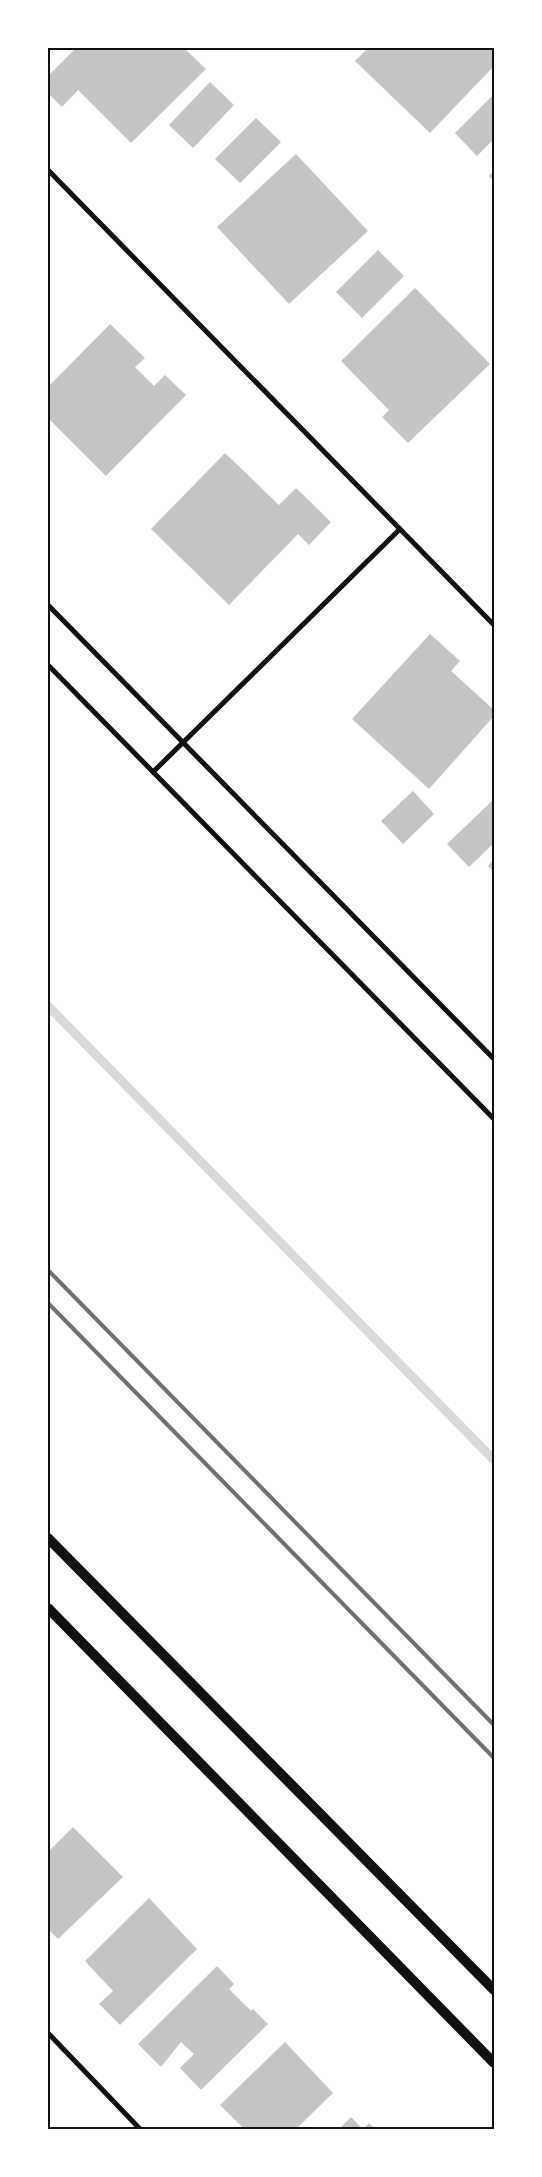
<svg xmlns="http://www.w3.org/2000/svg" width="542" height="2177" viewBox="0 0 542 2177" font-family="'IBM Plex Sans',sans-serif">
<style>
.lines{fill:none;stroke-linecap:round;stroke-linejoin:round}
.stream{stroke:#d9d9d9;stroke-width:9}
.building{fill:#c4c4c4}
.minor{stroke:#111;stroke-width:5}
.secondary{stroke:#111;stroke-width:10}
.rail{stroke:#707070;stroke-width:4}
.neatline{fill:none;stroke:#111;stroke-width:2}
</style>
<rect width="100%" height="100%" fill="#fff"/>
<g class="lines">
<polyline class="stream" points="48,1006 494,1460"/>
</g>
<g class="building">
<polygon points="76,48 184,48 206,69 131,143 78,90 62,107 48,93 48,76"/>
<polygon points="368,48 489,48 494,53 494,66 430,133 355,61"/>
<polygon points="210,82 234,105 193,148 169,125"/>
<polygon points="494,94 494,139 477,156 455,133"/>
<polygon points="256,118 281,142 240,183 215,159"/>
<polygon points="296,154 368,231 289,304 217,227"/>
<polygon points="494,170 494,182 489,176"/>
<polygon points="378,250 404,276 362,318 336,292"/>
<polygon points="415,288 490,364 408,443 382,417 389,410 341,361"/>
<polygon points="110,324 145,358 135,367 154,386 165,375 186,395 106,476 48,418 48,387"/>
<polygon points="225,453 279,505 296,488 331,522 309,545 298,534 229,605 151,529"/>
<polygon points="430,634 460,661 451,671 494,710 494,716 429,789 352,719"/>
<polygon points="413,791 434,814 403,844 381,821"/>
<polygon points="494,799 494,843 469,867 447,844"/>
<polygon points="494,859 494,872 488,866"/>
<polygon points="73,1827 123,1877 58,1939 48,1929 48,1852"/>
<polygon points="149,1898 197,1949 120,2025 99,2004 113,1991 85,1961"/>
<polygon points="217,1966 234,1984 229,1989 251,2011 253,2009 268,2024 201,2090 180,2068 194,2054 181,2042 161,2067 138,2044"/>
<polygon points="285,2042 333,2093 295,2130 245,2130 220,2105"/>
<polygon points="351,2117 363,2129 369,2123 376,2130 338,2130"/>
</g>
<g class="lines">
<g class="minor">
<polyline points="48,170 494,625"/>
<polyline points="48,605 494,1059"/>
<polyline points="48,665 494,1119"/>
<polyline points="153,772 400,529"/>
<polyline points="48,2033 141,2130"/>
</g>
<g class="secondary">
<polyline points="48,1538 494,1990"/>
<polyline points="48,1608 494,2063"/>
</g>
<g class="rail">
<polyline points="48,1270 494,1725"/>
<polyline points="48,1303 494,1758"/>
</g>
</g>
<rect width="542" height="2177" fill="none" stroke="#ffffff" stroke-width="98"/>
<rect x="49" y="49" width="444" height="2079" class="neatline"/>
</svg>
